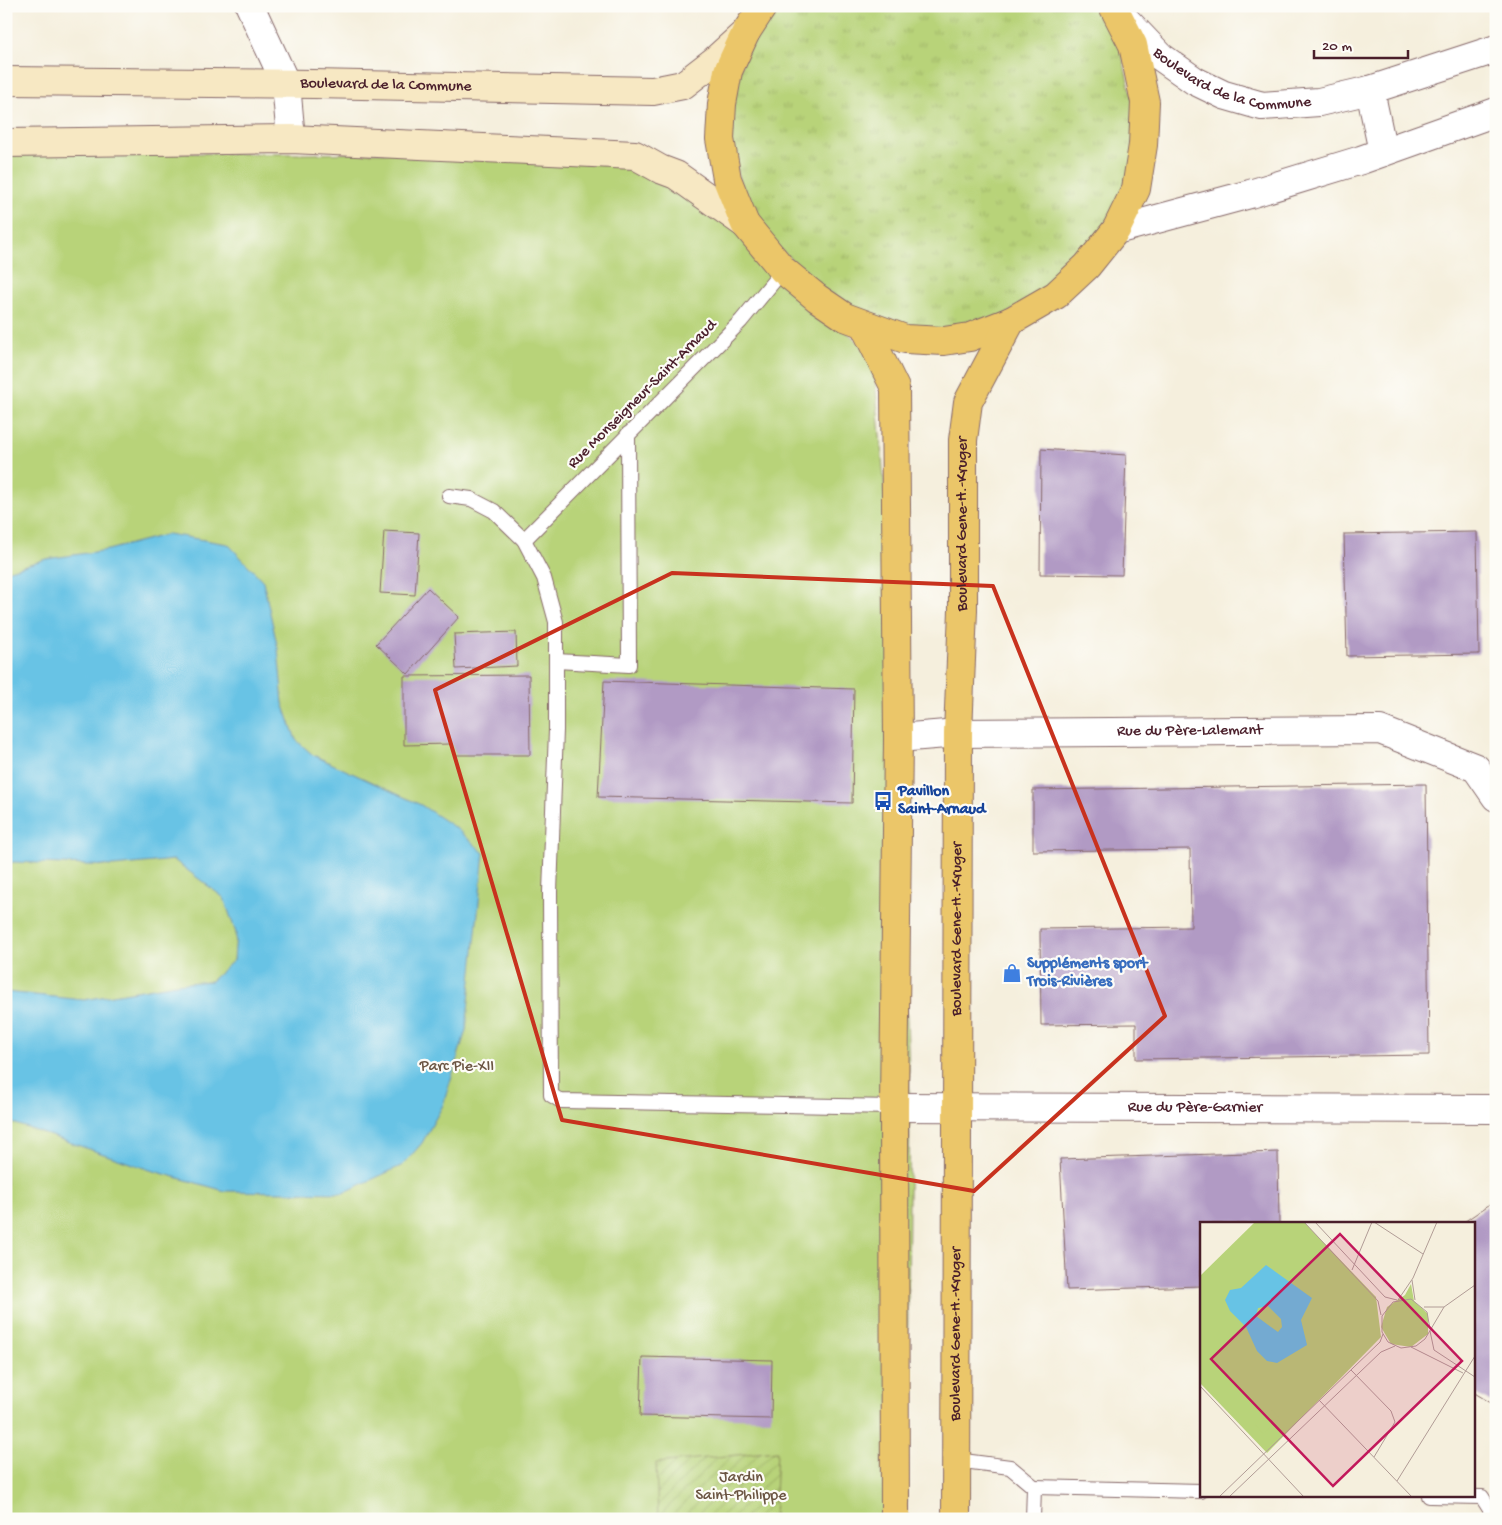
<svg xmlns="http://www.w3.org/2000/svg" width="1502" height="1525" viewBox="0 0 1502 1525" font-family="'Gochi Hand',sans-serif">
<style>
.grass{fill:url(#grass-tufts);stroke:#817952}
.park{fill:#b8d379;stroke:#817952}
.garden{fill:url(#garden-furrows);stroke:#817952}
.water{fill:#67c3e5;stroke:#587188}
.building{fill:#b19ac4}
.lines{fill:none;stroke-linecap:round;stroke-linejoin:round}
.lane-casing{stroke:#866869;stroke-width:16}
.street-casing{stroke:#866869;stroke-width:30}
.secondary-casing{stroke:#866869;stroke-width:30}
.primary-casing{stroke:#866869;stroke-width:30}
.lane{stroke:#fff;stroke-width:14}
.street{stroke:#fff;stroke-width:28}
.secondary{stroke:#f7e8c3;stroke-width:28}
.primary{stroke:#ebc669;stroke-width:28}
.marked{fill:none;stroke:#c8321e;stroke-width:4;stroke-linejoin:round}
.labels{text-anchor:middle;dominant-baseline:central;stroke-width:4.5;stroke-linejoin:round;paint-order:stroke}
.street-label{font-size:16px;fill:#4a1f2b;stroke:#fdfcf7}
.transit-label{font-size:16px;font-weight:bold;fill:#164399;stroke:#fdfcf7;text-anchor:start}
.shop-label{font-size:16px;font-weight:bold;fill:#366cbe;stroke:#fdfcf7;text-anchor:start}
.park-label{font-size:16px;fill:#6b5542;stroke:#fdfcf7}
.inset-road{fill:none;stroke:#b19c96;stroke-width:1}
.view{fill:#c2185b;fill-opacity:0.15;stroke:#c2185b;stroke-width:2.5}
.inset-edge{fill:none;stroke:#4a1f2b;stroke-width:2.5}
</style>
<defs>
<pattern id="grass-tufts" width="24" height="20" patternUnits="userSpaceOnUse" patternTransform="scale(1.25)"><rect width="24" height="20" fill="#b8d379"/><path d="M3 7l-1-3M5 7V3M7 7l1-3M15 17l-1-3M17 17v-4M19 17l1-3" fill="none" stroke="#a0b569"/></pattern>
<pattern id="garden-furrows" width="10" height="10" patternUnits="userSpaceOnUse" patternTransform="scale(1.25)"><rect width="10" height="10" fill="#b8d379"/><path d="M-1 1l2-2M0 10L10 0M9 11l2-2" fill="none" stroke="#a0b569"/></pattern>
</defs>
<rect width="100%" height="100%" fill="#fdfcf7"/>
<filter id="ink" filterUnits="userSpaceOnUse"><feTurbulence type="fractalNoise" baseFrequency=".02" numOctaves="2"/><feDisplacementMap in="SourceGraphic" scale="10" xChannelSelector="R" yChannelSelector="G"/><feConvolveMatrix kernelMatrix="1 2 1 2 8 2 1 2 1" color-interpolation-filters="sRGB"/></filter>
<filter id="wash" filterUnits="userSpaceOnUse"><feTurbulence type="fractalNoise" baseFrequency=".0096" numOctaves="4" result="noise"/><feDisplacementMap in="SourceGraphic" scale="20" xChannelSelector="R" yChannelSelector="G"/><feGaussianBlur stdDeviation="1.12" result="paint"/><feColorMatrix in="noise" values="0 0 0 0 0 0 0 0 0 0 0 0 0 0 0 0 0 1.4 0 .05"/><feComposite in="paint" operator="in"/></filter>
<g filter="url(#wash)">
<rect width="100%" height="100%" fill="#f5efdd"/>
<polygon class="grass" points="764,6 1111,6 1142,144 1086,266 971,335 856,320 748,219 724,113"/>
<polygon class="park" points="598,149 679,188 720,216 873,356 888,525 910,1097 906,1519 6,1519 6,152 304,154"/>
<polygon class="garden" points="777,1451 774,1519 658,1519 656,1463"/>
<polygon class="water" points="168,534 228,544 263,581 278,649 283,703 296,740 313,755 421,805 457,829 484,853 466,1030 443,1105 422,1143 403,1165 343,1193 225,1191 150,1170 16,1124 6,1123 6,992 84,1000 176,984 211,981 234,960 236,933 224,898 174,860 113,866 13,862 6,865 6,571 46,559 108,550"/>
<g id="blocks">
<g class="building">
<polygon points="1041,449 1126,455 1122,575 1040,574"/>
<polygon points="384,531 419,533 415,595 380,593"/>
<polygon points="1477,532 1479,654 1347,656 1344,534"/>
<polygon points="428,588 459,617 408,674 376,644"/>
<polygon points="516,632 517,666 456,669 454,634"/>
<polygon points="529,675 530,755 456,755 451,744 404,745 404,676"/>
<polygon points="604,681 854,689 852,803 598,797"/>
<polygon points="1426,784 1429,1055 1136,1059 1136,1024 1041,1025 1040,929 1191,927 1190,849 1033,851 1033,790"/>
<polygon points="1278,1152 1279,1224 1201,1224 1201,1286 1067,1290 1060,1159"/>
<polygon points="1496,1200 1496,1406 1473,1392 1473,1224 1461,1224"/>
<polygon points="642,1357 772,1360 771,1419 640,1416"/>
</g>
</g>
</g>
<g filter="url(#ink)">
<use href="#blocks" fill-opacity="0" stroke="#866869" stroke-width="1"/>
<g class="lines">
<g class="lane-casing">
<g id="lane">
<polyline points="449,496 471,499 494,511 524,540 544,578 556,622 556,730 550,892 551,1095 561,1101 894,1107"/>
<polyline points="524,540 741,321 783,270"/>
<polyline points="556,661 629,665 628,434"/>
<polyline points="956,1460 1010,1467 1034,1487 1033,1519"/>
<polyline points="1034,1487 1201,1491"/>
<polyline points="1429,1496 1482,1497 1496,1519"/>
</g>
</g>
<g class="street-casing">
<g id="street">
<polyline points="250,6 286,84 291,139"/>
<path id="s1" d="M 1121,15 L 1161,57 L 1195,81 L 1224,95 L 1262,106 L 1319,102 L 1370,90 L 1496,49"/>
<polyline points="1370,90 1383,152"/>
<polyline points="1116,230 1250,194 1361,160 1496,112"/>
<path id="s2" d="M 898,738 L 958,733 L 1380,730 L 1476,768 L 1496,797"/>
<path id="s3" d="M 894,1107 L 1496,1109"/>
</g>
</g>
<g class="secondary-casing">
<g id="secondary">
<path id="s4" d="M 6,81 L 314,84 L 653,91 L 683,85 L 714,61 L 746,32"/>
<polyline points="6,143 291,139 635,155 660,169 676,175 745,224"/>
</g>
</g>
<g class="primary-casing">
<g id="primary">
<polyline points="763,6 746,32 728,71 722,104 720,139 727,179 745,224 783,270 817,298 845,317 905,339 944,341 970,337 1011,321 1056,295 1087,266 1116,230 1136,189 1143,145 1145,102 1133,45 1113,6"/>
<polyline points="864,325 895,388 898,738 894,1107 895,1519"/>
<path id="s5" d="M 956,1519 L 958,733 L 963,610 L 963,440 L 968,402 L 1011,321"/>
</g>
</g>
<use href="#lane" class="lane"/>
<use href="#street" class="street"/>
<use href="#secondary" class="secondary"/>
<use href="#primary" class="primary"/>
</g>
</g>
<path class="marked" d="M 672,573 L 993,586 L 1165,1016 L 974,1191 L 562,1120 L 435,690 Z"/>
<defs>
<g id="bus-bare" transform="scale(1.5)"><path d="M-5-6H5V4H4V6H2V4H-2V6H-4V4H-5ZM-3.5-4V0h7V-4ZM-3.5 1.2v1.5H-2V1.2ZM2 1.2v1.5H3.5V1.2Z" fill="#1a4fb4" stroke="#fdfcf7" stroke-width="2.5" paint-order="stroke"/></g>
<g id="shop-bare" transform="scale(1.5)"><path d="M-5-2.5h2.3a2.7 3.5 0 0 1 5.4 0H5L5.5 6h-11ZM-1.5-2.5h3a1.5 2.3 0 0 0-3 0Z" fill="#3f7fe0" stroke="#fdfcf7" stroke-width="2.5" paint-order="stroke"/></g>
</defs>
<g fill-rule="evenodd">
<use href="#bus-bare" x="883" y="801"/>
<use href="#shop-bare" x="1012" y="973"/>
</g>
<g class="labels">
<g class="street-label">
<text stroke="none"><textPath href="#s1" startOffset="135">Boulevard de la Commune</textPath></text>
<text stroke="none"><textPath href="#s4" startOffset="380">Boulevard de la Commune</textPath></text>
<text transform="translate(643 395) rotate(-45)">Rue Monseigneur-Saint-Arnaud</text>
<text stroke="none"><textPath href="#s5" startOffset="995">Boulevard Gene-H.-Kruger</textPath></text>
<text stroke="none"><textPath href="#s2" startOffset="292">Rue du Père-Lalemant</textPath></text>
<text stroke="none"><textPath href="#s5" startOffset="590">Boulevard Gene-H.-Kruger</textPath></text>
<text stroke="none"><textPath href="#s3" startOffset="301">Rue du Père-Garnier</textPath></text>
<text stroke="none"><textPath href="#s5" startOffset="185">Boulevard Gene-H.-Kruger</textPath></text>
</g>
<g class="transit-label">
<text x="898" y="792">Pavillon<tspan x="898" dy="18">Saint-Arnaud</tspan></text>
</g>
<g class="shop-label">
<text x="1027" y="964">Suppléments sport<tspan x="1027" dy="18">Trois-Rivières</tspan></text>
</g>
<g class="park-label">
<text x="457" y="1067">Parc Pie-XII</text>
<text x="741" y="1478">Jardin<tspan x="741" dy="18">Saint-Philippe</tspan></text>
</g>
</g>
<g transform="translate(1200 1222)">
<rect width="275" height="275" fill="#f5efdd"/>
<path d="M 211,62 L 214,79 L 228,92 L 228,112 L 211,125 L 191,122 L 181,105 L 187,85 L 205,73 Z" fill="#b8d379"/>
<path d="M 55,0 L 104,0 L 176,75 L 181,115 L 67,231 L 0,161 L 0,54 Z" fill="#b8d379"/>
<path d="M 70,187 L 80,196 L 63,212 L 55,202 Z" fill="#b8d379"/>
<path d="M 66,43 L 112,76 L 101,98 L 107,123 L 77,141 L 67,139 L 57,129 L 46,105 L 30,89 L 25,78 L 30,68 L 41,66 ZM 68,84 L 81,97 L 82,105 L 78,110 L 56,94 L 58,86 Z" fill="#67c3e5" fill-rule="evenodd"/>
<path class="inset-road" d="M 104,0 L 178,79 L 181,93M 115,0 L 185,75 L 197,78M 174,0 L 223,32M 152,48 L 172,0M 212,58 L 215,78M 198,78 L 213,56 L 237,0M 224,85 L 244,85M 230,107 L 227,90 L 211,77 L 193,80 L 182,94 L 182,110 L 188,120 L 201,126 L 216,124 L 225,117 L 244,85 L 275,63M 230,109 L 234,128 L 275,155M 211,125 L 263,151M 151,148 L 191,189 L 195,200 L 174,235M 0,164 L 104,275M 119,178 L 212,275M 197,259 L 275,134M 19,275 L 180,120 L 183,112M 29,275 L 181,130 L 195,124"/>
<path class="view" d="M 140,12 L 262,139 L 133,264 L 11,137 Z"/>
<rect width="275" height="275" class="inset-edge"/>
</g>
<rect width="1502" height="1525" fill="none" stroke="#fdfcf7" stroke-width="25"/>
<path d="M1314 50v8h94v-8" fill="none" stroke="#4a1f2b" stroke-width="2.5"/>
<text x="1322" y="50" font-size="15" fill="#4a1f2b" stroke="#fdfcf7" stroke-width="4" paint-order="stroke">20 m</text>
</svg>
